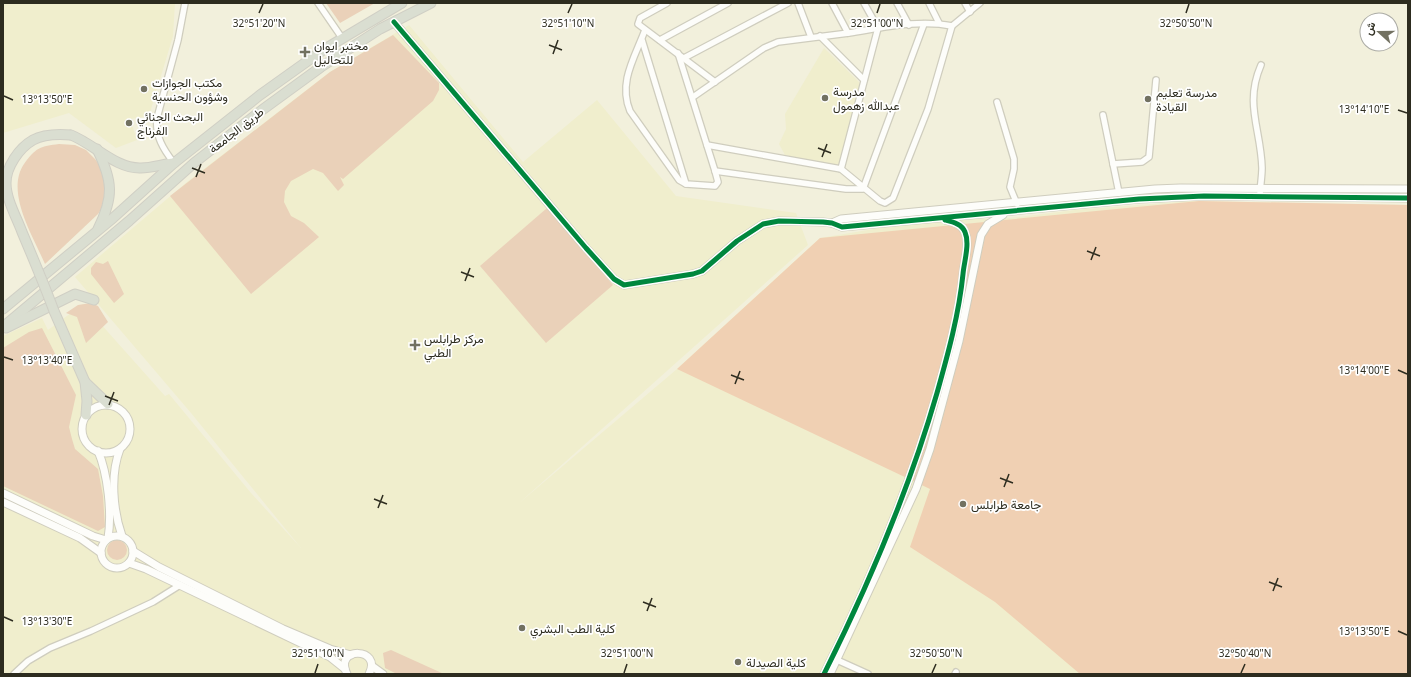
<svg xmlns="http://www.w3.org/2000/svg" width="1411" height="677" viewBox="0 0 1411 677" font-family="'Noto Sans',Vazirmatn,sans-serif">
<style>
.built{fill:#f0eecd}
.green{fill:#ead1b9}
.forest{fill:#f0d0b3}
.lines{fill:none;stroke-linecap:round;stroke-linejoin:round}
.minor-casing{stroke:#cfcdbe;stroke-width:8}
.tertiary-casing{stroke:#cfcdbe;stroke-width:9}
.trunk-casing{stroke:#d0cfc5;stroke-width:11}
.minor{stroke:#fdfdfa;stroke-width:5.5}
.tertiary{stroke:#fdfdfa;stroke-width:7}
.trunk{stroke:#daded1;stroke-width:9}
.trunk-bridge-casing{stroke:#d0cfc5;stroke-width:11;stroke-linecap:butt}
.trunk-bridge{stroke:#daded1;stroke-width:9}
.cycleway-casing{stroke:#fff;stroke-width:8}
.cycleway{stroke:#00873e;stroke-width:5}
.ticks{fill:none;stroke:#2d2c1f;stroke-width:1.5}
.poi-dot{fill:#727161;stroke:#fff;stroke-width:1.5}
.labels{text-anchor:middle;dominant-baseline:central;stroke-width:3.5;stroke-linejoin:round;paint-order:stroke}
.poi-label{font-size:12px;fill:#2d2c1f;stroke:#fff;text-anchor:start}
.street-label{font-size:12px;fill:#2d2c1f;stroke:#fff}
.ticks-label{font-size:10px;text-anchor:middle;fill:#2d2c1f;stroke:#fff;stroke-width:3.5;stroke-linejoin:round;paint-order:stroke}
</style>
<rect width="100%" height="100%" fill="#f2f0dc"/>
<g class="built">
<polygon points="3,3 175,3 173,36 149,116 130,119 137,140 116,148 69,113 3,133"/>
<polygon points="409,25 523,162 597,100 676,196 796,213 808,245 518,504 677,369 820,238 934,219 1001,219 1075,210 1191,201 1408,205 1408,674 3,674 3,336 42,318 48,330 83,304 165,396 169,394 251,493 301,548 191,413 75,277 187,182 330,72"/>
<polygon points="824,48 860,83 839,168 785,155 779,144 786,129 785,114"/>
</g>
<g class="green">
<polygon points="326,3 375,3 340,23"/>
<polygon points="393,35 439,83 439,90 433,101 343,179 340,177 344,185 338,191 323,173 313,169 291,181 285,191 284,202 291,216 304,223 319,237 251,294 170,196 330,72"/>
<path d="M 59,144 L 75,145 L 86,150 L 95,159 L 104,171 L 106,202 L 98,214 L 45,264 C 33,236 5,192 24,164 C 35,148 41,146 59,144 Z"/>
<polygon points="547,208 613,285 546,343 480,266"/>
<polygon points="108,261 124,294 114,303 91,274 91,268 96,262 103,264"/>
<polygon points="91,303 98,306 108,322 86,343 77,317 66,313 78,305"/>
<polygon points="42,328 76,395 69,427 72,439 75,449 98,469 103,496 105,527 98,531 3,486 3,348 29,332"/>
<circle cx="117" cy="550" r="10"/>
<polygon points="391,650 444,674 397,674 385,668 383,653"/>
</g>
<polygon class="forest" points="1199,201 1408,205 1408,674 1080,674 995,602 910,547 930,489 677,369 820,238"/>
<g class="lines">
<g class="minor-casing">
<g id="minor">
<polyline points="318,3 342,38"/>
<polyline points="667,3 640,18 638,24 715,82"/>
<polyline points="798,3 811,37"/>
<polyline points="832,3 848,33"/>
<polyline points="897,3 909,25"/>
<polyline points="929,3 939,23"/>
<polyline points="965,3 970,12"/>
<path d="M 645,30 C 635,57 618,82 630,111 L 679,180 L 686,184 L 715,186 L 718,182 L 715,171 L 678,53"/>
<polyline points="820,36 864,80"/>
<polyline points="642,40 686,184"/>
<polyline points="660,40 728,3"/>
<polyline points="684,58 788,3"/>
<path d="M 693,97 L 764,48 L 778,42 C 802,39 825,36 849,33 C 882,28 919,19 952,26"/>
<polyline points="997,102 1014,159 1014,169 1010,187 1017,204"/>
<polyline points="1103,115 1119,193"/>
<polyline points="707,145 841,169 880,201 885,203 893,198 928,109 952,26 980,3"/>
<path d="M 174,163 C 163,149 155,136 157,118 L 178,40 L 185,3"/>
<polyline points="1113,164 1142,162 1149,157 1156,80"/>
<polyline points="841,169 878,28 864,3"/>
<polyline points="715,171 846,189 863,189 924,24"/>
<path d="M 1260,196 C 1260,187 1262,177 1262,168 C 1261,129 1244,104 1261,65"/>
<polyline points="837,660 868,674"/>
<polyline points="14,674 28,661 50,648 91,631 153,602 180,585"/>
<polyline points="955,674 956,672"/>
</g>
</g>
<g class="tertiary-casing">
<g id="tertiary">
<polyline points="394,22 586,248 614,279 624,285 693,274 702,271 737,241 763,224 779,221 823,222 832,223 842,227 1139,199 1204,196 1408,198"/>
<polyline points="832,223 841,219 1155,189 1180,188 1408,189"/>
<circle cx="106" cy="429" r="24"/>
<path d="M 120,449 C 110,475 113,510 122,536"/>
<path d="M 98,451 C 108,474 112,514 108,538"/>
<polyline points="3,493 93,536 106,540"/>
<polyline points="3,502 80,538 101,553"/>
<circle cx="117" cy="552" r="16"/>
<polyline points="133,551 159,567 283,629 330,649 351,655"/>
<polyline points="129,563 146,569 330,657 345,669"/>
<polyline points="372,666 383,674"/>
<path d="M 347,674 C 333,646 383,647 369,674"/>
<path d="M 824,674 C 869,584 909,490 937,393 C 948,354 959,314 963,274 C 964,262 970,244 965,232 C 962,224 953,222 945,220"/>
<polyline points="830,674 916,489 930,449 959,341 981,235 988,224 1003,215"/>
</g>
</g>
<g class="trunk-casing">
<g id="trunk">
<path d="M 71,135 C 94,144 116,169 141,168 C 152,168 163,164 174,163"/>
<path d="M 97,149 C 113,181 114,197 98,229"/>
<polyline points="3,309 113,218 174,163 260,95 323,50 402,3"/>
<polyline points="54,311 85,382 87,401 86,415"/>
<polyline points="3,327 129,221 194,163 262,110 321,67 380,29 431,3"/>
<polyline points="6,328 75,294 94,300"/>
<polyline points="85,382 108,404"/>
</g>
</g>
<use href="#minor" class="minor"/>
<use href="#tertiary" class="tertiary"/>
<use href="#trunk" class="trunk"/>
<g class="trunk-bridge-casing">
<path id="trunk-bridge" d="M 54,311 C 44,284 33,258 22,232 C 16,216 6,199 6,183 C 6,167 19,148 33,140 C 44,134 59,134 71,135"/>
</g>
<use href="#trunk-bridge" class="trunk-bridge"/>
<g class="cycleway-casing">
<g id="cycleway">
<polyline points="394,22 586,248 614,279 624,285 693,274 702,271 737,241 763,224 779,221 823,222 832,223 842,227 1139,199 1204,196 1408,198"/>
<path d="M 824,674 C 869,584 909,490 937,393 C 948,354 959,314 963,274 C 964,262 970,244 965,232 C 962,224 953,222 945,220"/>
</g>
</g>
<use href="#cycleway" class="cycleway"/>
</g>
<path class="ticks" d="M 259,13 L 263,4M 568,13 L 572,4M 877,13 L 880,4M 1186,13 L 1189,4M 549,45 L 562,50M 553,54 L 558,40M 4,96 L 13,100M 1398,110 L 1407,113M 818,148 L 831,153M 822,157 L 827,144M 192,168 L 205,173M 196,177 L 201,164M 1087,251 L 1100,256M 1091,260 L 1096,247M 461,272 L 474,277M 465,281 L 470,268M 4,357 L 13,360M 1398,370 L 1407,374M 731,375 L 744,380M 735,384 L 740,371M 105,396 L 118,401M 109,405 L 114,392M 1000,478 L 1013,483M 1004,487 L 1009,474M 374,499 L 387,504M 378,508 L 383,495M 1269,582 L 1282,587M 1273,591 L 1278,578M 643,602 L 656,607M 647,611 L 652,598M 4,617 L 13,621M 1398,631 L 1407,635M 315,673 L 318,664M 624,673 L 627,664M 932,673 L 936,664M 1241,673 L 1245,664"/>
<g class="poi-dot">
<path d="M303 46h4v4h4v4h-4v4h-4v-4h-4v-4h4z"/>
<circle cx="144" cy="89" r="4"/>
<circle cx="825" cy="98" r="4"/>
<circle cx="1148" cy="99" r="4"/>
<circle cx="129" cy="123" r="4"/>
<path d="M413 339h4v4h4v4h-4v4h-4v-4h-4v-4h4z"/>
<circle cx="963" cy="504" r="4"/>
<circle cx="522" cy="628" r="4"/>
<circle cx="738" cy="662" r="4"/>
</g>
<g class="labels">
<g class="poi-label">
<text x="314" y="45">مختبر ايوان<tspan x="314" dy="14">للتحاليل</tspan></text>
<text x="152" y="82">مكتب الجوازات<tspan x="152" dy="14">وشؤون الحنسية</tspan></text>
<text x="833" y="91">مدرسة<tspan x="833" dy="14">عبدالله زهمول</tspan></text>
<text x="1156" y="92">مدرسة تعليم<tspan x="1156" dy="14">القيادة</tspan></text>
<text x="137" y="116">البحث الجنائي<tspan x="137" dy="14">الفرناج</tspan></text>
<text x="424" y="338">مركز طرابلس<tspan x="424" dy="14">الطبي</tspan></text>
<text x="971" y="504">جامعة طرابلس</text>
<text x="530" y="628">كلية الطب البشري</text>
<text x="746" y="662">كلية الصيدلة</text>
</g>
<g class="street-label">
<text transform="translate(236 130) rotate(-38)">طريق الجامعة</text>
</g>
</g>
<g class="ticks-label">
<text x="259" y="27">32°51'20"N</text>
<text x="568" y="27">32°51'10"N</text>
<text x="877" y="27">32°51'00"N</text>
<text x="1186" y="27">32°50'50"N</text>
<text x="47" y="103">13°13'50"E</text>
<text x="1364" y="113">13°14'10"E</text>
<text x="47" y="364">13°13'40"E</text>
<text x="1364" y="374">13°14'00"E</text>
<text x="47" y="625">13°13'30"E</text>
<text x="1364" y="635">13°13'50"E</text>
<text x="318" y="657">32°51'10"N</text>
<text x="627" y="657">32°51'00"N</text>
<text x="936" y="657">32°50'50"N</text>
<text x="1245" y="657">32°50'40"N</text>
</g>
<rect width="1411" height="677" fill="none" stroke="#2d2c1f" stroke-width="8"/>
<g transform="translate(1379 32) rotate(291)"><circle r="19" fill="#ffffff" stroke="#ababa5"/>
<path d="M0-3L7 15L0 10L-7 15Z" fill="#727161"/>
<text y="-6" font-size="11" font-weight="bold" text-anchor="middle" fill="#2d2c1f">ش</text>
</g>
</svg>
